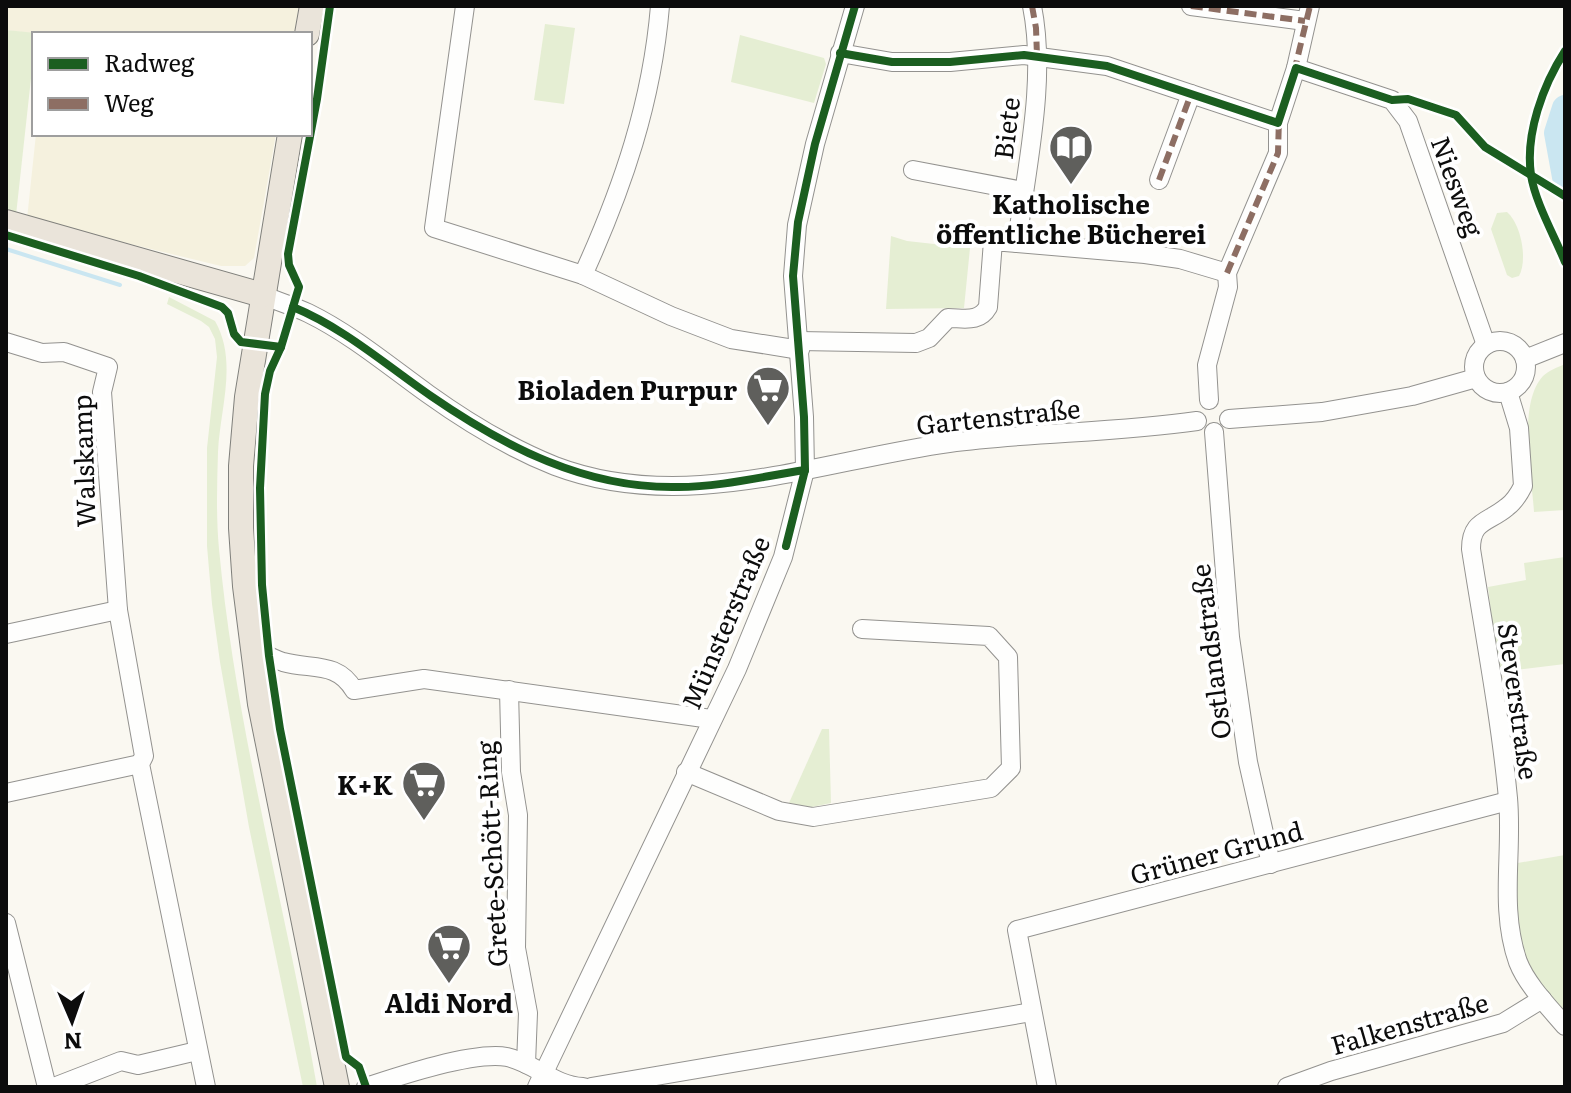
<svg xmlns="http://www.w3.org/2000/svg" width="1571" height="1093" viewBox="0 0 1571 1093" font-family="Literata,serif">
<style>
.farmland{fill:#f5f1de}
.green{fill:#e5eed3}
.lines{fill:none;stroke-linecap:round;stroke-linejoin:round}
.stream{stroke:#cae6f1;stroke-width:4}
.river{stroke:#cae6f1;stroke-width:26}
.minor-casing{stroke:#93928f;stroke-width:20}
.major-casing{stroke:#80807c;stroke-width:26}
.minor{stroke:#fefefd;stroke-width:18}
.major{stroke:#eae4da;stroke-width:24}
.quiet{stroke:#8d6e63;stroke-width:6;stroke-dasharray:12 6;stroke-linecap:butt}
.cycleway-casing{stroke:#fff;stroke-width:13}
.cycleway{stroke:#1b5e20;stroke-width:8}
.labels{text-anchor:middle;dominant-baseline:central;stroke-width:8;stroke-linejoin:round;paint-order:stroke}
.street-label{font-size:26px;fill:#0c0c0c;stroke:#fff}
.poi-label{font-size:26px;font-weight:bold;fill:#0c0c0c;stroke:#fff}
</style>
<rect width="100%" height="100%" fill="#faf8f1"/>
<g class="farmland">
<polygon points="6,6 299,6 294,34 36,34 6,30"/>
<polygon points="36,134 276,134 254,258 245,266 221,266 27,219"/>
</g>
<g class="green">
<polygon points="545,24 575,28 564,104 534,100"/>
<polygon points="6,30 36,33 16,215 6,212"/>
<polygon points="740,35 824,58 826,64 814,103 731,82"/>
<path d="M 1507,212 C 1521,224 1528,260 1519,276 L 1512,278 L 1507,275 L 1491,229 L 1497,213 Z"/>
<polygon points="891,236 907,241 970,248 964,308 886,309"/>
<path d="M 169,297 L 215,321 C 238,361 220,409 218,452 C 217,484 216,517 219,549 C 236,731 286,907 317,1087 L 303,1087 L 249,827 L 220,662 L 212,604 L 207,546 L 207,448 L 217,357 L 215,339 L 209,327 L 201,321 L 167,304 Z"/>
<path d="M 1565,364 L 1565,510 L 1534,512 C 1532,477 1517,404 1543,376 C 1548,371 1558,367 1565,364 Z"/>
<polygon points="1565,557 1565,664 1498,672 1488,587 1526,580 1524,563"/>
<polygon points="822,729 829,729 831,803 812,807 789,803"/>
<polygon points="1565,855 1565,1017 1550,999 1523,956 1512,864"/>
</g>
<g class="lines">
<polyline class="stream" points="6,249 120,285"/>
<polyline class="river" points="1565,108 1557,133 1565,177"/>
<g class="minor-casing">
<g id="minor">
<polyline points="465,6 434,228 583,275 671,316 731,339 800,350"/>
<polyline points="1191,6 1305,21"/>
<polyline points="840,53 892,62 950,62 1024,55 1107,66 1278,123"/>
<polyline points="1296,68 1392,100 1408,121 1486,345"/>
<polyline points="913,170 1023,191"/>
<polyline points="1159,180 1191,94"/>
<polyline points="1017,243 1145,254 1180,259 1227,273"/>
<path d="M 583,275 C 623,187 652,102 660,6"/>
<path d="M 262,295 C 277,301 293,306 308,313 C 351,334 389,366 428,394 C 467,422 510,448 555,466 C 684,515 819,461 949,443 C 1031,432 1115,433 1197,421"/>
<circle cx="1500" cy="367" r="26"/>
<path d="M 799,341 L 916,343 L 929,338 L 948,318 C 964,318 979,323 988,307 L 993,241 L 1017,243 C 1026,168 1047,81 1032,6"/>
<polyline points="6,342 42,353 64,352 108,367 102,392 118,610 144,756 140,764 206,1087"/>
<polyline points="1525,359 1565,343"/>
<path d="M 1508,392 L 1519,428 L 1523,486 C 1519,494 1514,502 1507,507 C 1488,523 1471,520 1471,549 C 1484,632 1500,715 1508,798 C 1513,852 1499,908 1518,962 C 1527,985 1549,1007 1565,1026"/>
<polyline points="1209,400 1207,365 1228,287 1227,273 1278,153 1278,123 1296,68 1310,6"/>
<polyline points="1229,419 1322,412 1412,396 1476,378"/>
<polyline points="1214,432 1230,637 1248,762 1271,864"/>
<polyline points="6,634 118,610"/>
<path d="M 253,648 C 263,653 273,659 283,662 C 312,670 337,661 354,690 L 424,679 L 711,719"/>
<polyline points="509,690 511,772 518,815 516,948 528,1013 526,1064"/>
<polyline points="686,772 779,811 813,817 991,788 1011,768 1008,657 989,636 862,629"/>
<polyline points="6,793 140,764"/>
<polyline points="6,923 47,1087"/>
<polyline points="54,1087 121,1061 138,1065 197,1051"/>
<path d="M 366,1087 C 399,1076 474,1051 507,1057 C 535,1063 554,1086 583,1087"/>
<polyline points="537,1087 737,669 783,557 805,470 804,417 793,276 797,225 815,144 855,6"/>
<polyline points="591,1087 1032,1012"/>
<polyline points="1047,1087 1017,930 1508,801"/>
<polyline points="1287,1087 1331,1071 1503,1023 1542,999"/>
</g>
</g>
<g class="major-casing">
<g id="major">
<polyline points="307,34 312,6"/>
<polyline points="290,134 247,397 241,466 241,528 245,586 260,704 337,1087"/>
<polyline points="6,222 262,295"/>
</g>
</g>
<use href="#minor" class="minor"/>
<use href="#major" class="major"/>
<g class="quiet">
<polyline points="1032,6 1036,28 1037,56 1043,57"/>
<polyline points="1191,6 1305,21"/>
<polyline points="1294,72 1310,6"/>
<polyline points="1159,180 1191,94"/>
<polyline points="1227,273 1278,153 1279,118"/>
</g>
<g class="cycleway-casing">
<g id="cycleway">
<polyline points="330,6 317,99 288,254 289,265 299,287 281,347 270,371 265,394 260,488 262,585 269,656 280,729 346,1057 359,1067 366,1087"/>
<path d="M 1565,51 C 1543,85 1525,134 1531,175 C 1535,202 1555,237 1565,262"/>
<polyline points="840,53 892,62 950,62 1024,55 1107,66 1278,123 1296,68 1392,100 1408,99 1456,115 1485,147 1565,196"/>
<polyline points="6,235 139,276 222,307 228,313 234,334 241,342 281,347"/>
<path d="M 293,307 C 344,328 386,365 431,396 C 505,447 586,489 678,487 C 721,487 764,476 805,470"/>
<polyline points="786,546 805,470 804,417 793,276 798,222 815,144 855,6"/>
</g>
</g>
<use href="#cycleway" class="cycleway"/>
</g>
<defs>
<g id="library-pin" transform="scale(2.3)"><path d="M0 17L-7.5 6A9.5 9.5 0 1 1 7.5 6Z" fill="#5f5f5c" stroke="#fff"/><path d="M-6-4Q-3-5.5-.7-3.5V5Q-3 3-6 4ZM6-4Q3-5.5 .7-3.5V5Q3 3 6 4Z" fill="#fff"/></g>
<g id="supermarket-pin" transform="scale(2.3)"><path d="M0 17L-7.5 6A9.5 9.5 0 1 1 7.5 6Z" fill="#5f5f5c" stroke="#fff"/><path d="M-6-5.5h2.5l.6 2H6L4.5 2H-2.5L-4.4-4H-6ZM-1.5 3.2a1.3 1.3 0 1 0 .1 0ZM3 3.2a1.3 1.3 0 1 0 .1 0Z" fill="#fff"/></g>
</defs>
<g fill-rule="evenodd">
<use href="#library-pin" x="1071" y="147"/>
<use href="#supermarket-pin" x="768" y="388"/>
<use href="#supermarket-pin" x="424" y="783"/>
<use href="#supermarket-pin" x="449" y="946"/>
</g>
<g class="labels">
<g class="street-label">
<text transform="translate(1005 128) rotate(-83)">Biete</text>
<text transform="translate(1459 186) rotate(70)">Niesweg</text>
<text transform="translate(998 415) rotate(-6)">Gartenstraße</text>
<text transform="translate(82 461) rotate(-92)">Walskamp</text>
<text transform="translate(724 622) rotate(-67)">Münsterstraße</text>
<text transform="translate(1209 652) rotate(-97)">Ostlandstraße</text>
<text transform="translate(1520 701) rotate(82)">Steverstraße</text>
<text transform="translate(1216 851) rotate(-15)">Grüner Grund</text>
<text transform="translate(490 854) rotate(-93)">Grete-Schött-Ring</text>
<text transform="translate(1409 1022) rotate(-16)">Falkenstraße</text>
</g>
<g class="poi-label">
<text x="1071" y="202">Katholische<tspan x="1071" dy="30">öffentliche Bücherei</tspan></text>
<text x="737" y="388" text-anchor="end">Bioladen Purpur</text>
<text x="393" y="783" text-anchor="end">K+K</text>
<text x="449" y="1001">Aldi Nord</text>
</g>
</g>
<rect width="1571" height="1093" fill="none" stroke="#0c0c0c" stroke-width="16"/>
<rect x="32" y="32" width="280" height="104" fill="#ffffff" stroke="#9e9e9e" stroke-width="2"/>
<rect x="48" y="58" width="40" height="12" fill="#1b5e20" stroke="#9e9e9e" stroke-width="2"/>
<text x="104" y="72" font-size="24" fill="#0c0c0c">Radweg</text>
<rect x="48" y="98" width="40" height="12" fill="#8d6e63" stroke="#9e9e9e" stroke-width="2"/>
<text x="104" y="112" font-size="24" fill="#0c0c0c">Weg</text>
<g transform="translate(72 1021) rotate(178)" stroke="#ffffff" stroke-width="6" paint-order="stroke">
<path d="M0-6L14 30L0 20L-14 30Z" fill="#0c0c0c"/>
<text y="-12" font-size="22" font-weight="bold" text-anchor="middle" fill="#0c0c0c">N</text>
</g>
</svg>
